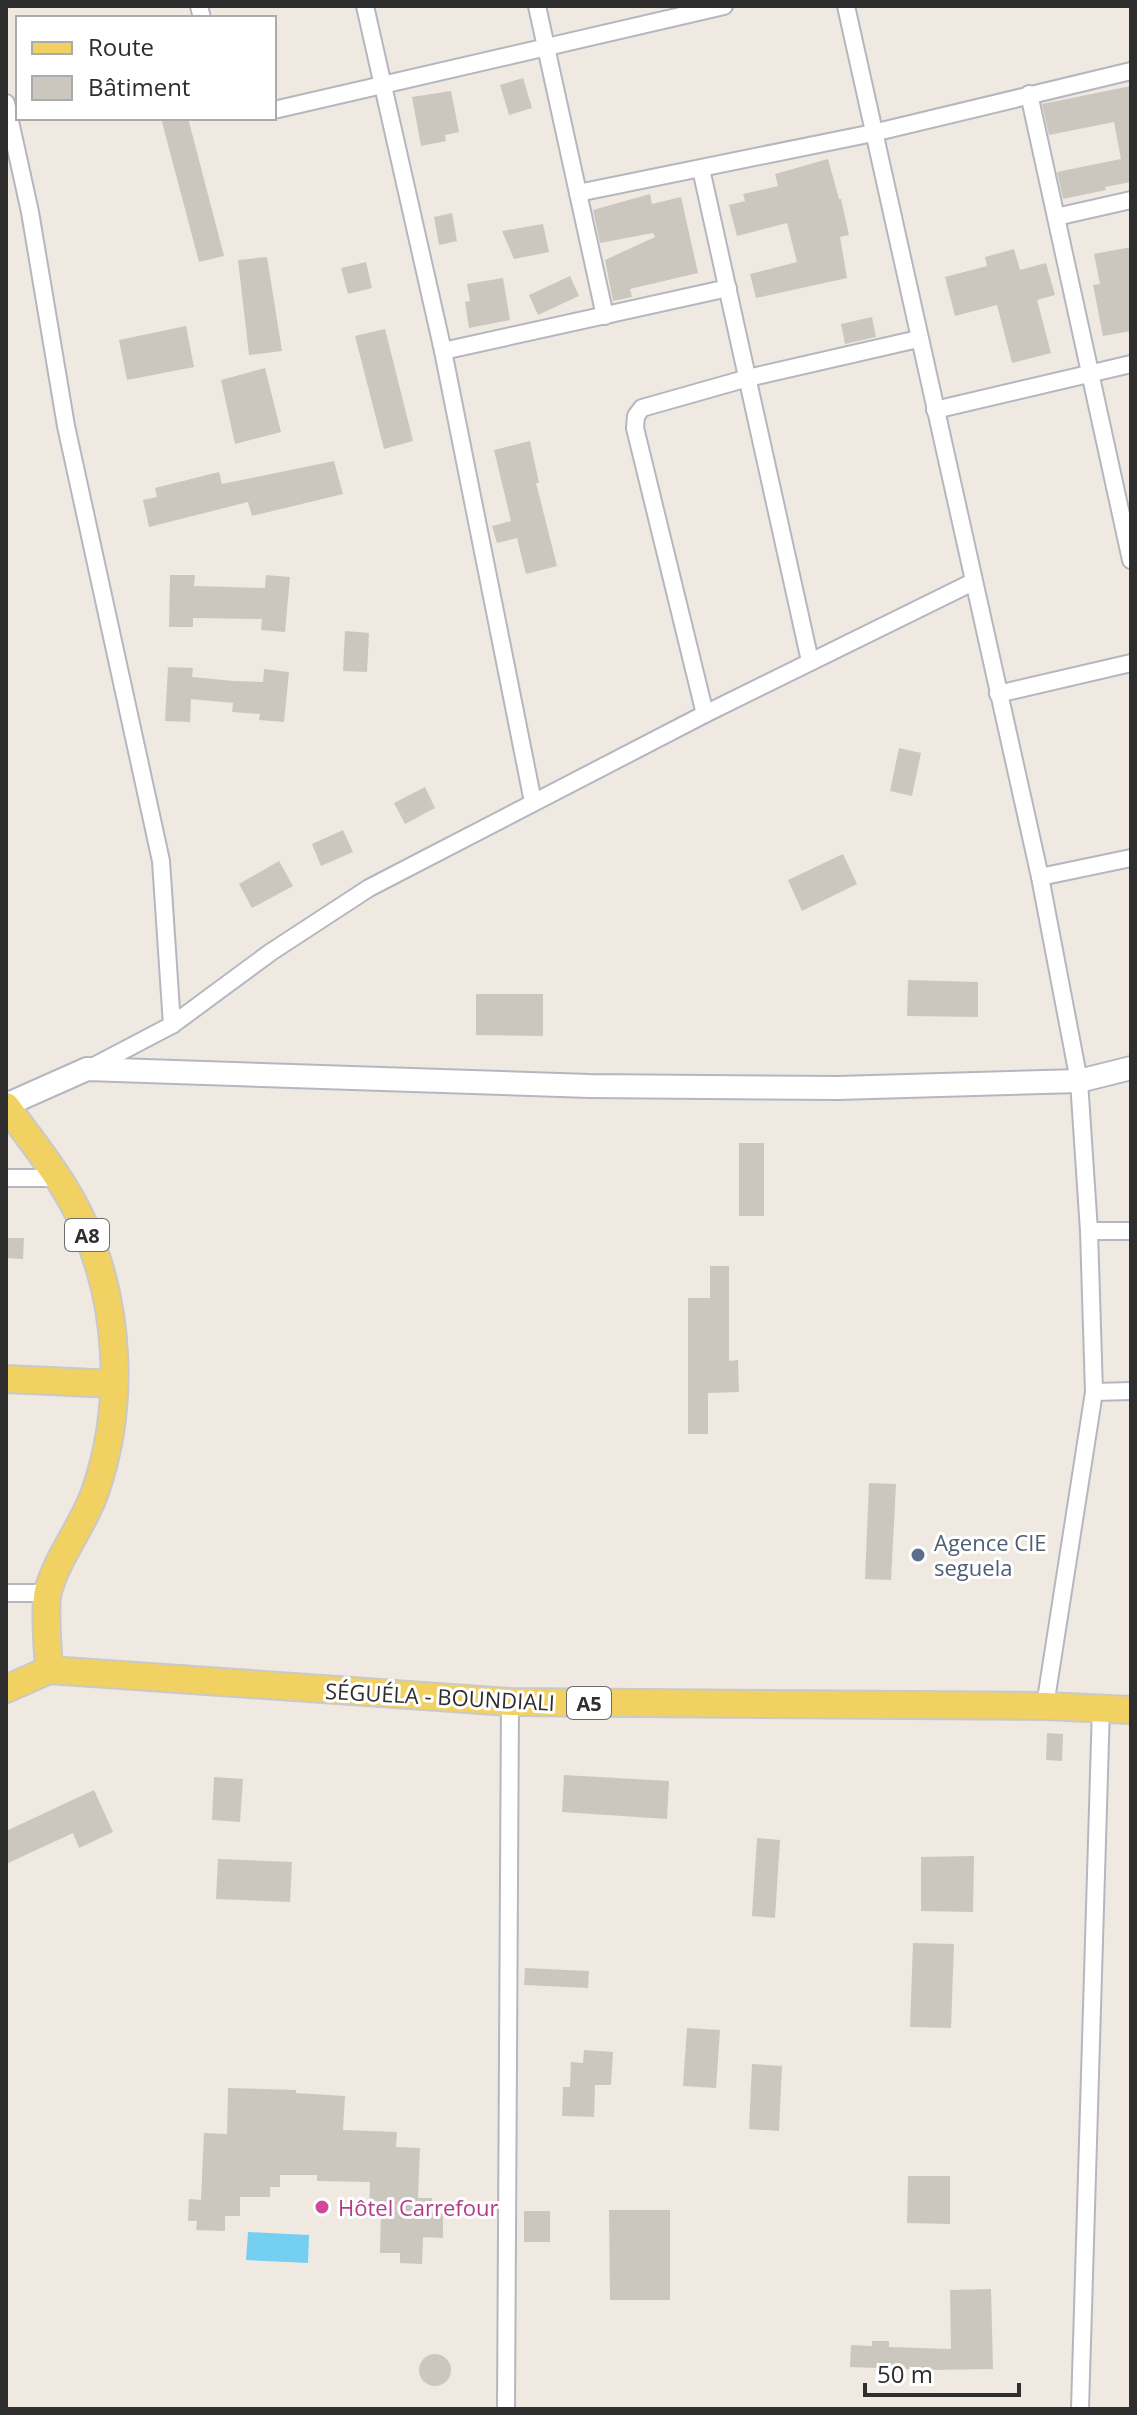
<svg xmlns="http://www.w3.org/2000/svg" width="1137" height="2415" viewBox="0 0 1137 2415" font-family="'Open Sans',sans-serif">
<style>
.water{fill:#75cff0}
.building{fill:#cbc7bf}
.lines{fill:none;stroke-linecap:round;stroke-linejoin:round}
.street-casing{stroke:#b4b7c1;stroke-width:20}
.secondary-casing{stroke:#b4b7c1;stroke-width:26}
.primary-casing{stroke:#c9c9c9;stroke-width:30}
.street{stroke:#fff;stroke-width:16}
.secondary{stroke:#fff;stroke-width:22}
.primary{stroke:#f2d163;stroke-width:26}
.service-dot{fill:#5c6f8a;stroke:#fff;stroke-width:3}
.hotel-dot{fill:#d1479c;stroke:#fff;stroke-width:3}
.labels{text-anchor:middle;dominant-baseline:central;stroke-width:6;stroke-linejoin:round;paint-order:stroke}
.shield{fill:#fff;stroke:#6d6d6d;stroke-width:2}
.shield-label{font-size:20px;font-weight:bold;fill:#2e2e2e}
.service-label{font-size:22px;fill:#4e5e75;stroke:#fff;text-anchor:start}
.street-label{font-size:22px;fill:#2e2e2e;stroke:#fff}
.hotel-label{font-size:22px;fill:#b23c85;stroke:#fff;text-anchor:start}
</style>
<rect width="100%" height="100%" fill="#efe9e1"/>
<polygon class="water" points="248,2232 309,2235 308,2263 246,2260"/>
<g class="building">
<polygon points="523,78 532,108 509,115 500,85"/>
<polygon points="1131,86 1131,182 1105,187 1106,190 1063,199 1057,172 1121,159 1114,122 1049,135 1042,104"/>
<polygon points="451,91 459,132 445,135 446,141 421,146 412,97"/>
<polygon points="161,118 188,118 224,256 199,262"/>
<polygon points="828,159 839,199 841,199 849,235 840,237 847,278 756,298 750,274 797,262 787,223 737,236 729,205 745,201 743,194 778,186 775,174"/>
<polygon points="650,194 652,204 681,197 698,273 630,289 632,297 613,301 605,260 655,237 653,233 600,243 593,210"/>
<polygon points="452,213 457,241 439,245 434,217"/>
<polygon points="543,224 549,252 514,259 502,231"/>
<polygon points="1131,247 1131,331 1103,336 1093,285 1100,284 1094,254"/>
<polygon points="1014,249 1020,270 1046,263 1055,295 1037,300 1051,353 1012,363 997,305 955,316 945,277 987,266 985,257"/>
<polygon points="267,257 282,351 249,355 238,260"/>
<polygon points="366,262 372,288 348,294 341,268"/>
<polygon points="570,276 579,296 538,315 529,295"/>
<polygon points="503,278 510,320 469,328 465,302 470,301 467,284"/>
<polygon points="872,317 876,337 845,344 841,324"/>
<polygon points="186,326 194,367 127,380 119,340"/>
<polygon points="385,329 413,441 384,449 355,336"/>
<polygon points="265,368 281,432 235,444 221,380"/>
<polygon points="530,441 539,483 536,483 557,566 526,574 517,538 497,543 492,526 511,521 494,450"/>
<polygon points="334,461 343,494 252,516 248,502 149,527 143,500 157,497 155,488 219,472 222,484"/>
<polygon points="170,575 195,575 194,586 265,588 266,575 290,577 285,632 261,630 262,619 193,618 193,627 169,627"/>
<polygon points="345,631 369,633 367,672 343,671"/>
<polygon points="168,667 193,668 192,677 234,681 263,682 264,669 289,672 284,722 259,720 260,714 232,712 233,703 191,699 190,722 165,721"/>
<polygon points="899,748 921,753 912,796 890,791"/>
<polygon points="425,787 435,808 405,824 394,803"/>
<polygon points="343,830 353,852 321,866 312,844"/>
<polygon points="843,854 857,884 802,911 788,880"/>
<polygon points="279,861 293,886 252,908 239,884"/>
<polygon points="908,980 978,982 978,1017 907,1016"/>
<polygon points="476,994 543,994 543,1036 476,1035"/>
<rect x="739" y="1143" width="25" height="73"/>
<polygon points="6,1238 24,1238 23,1259 6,1258"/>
<polygon points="710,1266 729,1266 729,1361 738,1360 739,1392 708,1393 708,1434 688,1434 688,1298 710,1298"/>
<polygon points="869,1483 896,1484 891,1580 865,1579"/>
<polygon points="1047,1733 1063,1734 1062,1761 1046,1760"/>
<polygon points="564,1775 669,1781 667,1819 562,1812"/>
<polygon points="214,1777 243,1779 240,1822 212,1820"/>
<polygon points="94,1790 113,1832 79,1848 73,1833 6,1864 6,1831"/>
<polygon points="757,1838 780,1840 775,1918 752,1916"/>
<polygon points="974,1856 973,1912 921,1911 921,1857"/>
<polygon points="218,1859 292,1862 290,1902 216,1899"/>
<polygon points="913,1943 954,1944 951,2028 910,2027"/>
<polygon points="525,1968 589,1971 588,1988 524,1985"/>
<polygon points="687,2028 720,2030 716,2088 683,2086"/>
<polygon points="584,2050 613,2052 611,2085 595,2085 594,2117 562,2116 563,2087 570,2087 571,2062 583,2063"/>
<polygon points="752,2064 782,2066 779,2131 749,2129"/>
<polygon points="228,2088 296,2090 296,2093 345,2096 343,2130 397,2132 396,2147 420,2148 418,2198 432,2198 432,2213 443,2213 443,2238 423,2237 422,2264 400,2263 400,2253 380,2253 381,2211 369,2211 370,2182 317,2181 317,2175 280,2175 280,2187 270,2187 270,2197 240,2197 240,2216 225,2216 225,2231 196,2230 197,2221 188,2221 189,2199 201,2200 204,2133 227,2134"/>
<polygon points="908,2176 950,2176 950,2224 907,2223"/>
<polygon points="609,2210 670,2210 670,2300 610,2300"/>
<rect x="524" y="2211" width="26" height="31"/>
<polygon points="991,2289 993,2369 933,2370 850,2367 851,2345 872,2346 872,2341 889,2341 889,2347 951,2349 950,2290"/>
<circle cx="435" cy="2370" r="16"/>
</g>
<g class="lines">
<g class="street-casing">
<g id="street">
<polyline points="199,6 202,18"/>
<polyline points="365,6 443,351 533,802"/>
<polyline points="537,6 605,316"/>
<polyline points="846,6 1040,877 1079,1081 1089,1231 1094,1392 1045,1706"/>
<polyline points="1029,94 1131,560"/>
<polyline points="6,103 30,212 66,426 161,861 172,1025"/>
<polyline points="274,110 724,6"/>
<polyline points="701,169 810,661"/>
<polyline points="578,193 873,133 1131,71"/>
<polyline points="1056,217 1131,200"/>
<polyline points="443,351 728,288"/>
<polyline points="935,410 1131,364"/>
<polyline points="998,694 1131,663"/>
<polyline points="705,714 635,428 636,416 642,408 748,378 918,339"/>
<polyline points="1040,877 1131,858"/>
<polyline points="90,1068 172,1025 271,952 369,888 705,714 973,582"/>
<polyline points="6,1178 59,1178"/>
<polyline points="1089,1231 1131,1231"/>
<polyline points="1094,1392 1131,1391"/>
<polyline points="6,1593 48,1593"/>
<polyline points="506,2409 510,1702"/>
<polyline points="1080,2409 1101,1707"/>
</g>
</g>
<g class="secondary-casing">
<polyline id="secondary" points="6,1105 87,1069 589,1086 838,1088 1079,1081 1131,1068"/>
</g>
<g class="primary-casing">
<g id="primary">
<path d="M 6,1106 C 33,1143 64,1180 83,1223 C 120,1305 125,1406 95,1492 C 83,1526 58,1556 48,1591 C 44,1608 48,1651 49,1670"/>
<polyline points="6,1379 114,1384"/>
<polyline points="6,1689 49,1670 510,1702 1045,1706 1131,1710"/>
</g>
</g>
<use href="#street" class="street"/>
<use href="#secondary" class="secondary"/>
<use href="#primary" class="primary"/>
</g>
<circle class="service-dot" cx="918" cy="1555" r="8"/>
<circle class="hotel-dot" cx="322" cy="2207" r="8"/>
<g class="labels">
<g class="shield">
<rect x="65" y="1219" width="44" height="32" rx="6"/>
<rect x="567" y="1687" width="44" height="32" rx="6"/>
</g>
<g class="shield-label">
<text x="87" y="1235">A8</text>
<text x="589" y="1703">A5</text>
</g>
<g class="service-label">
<text x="934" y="1542">Agence CIE<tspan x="934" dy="25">seguela</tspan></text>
</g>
<g class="street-label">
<text transform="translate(440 1696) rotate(3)">SÉGUÉLA - BOUNDIALI</text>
</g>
<g class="hotel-label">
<text x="338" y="2207">Hôtel Carrefour</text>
</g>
</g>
<rect width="1137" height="2415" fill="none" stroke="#2e2e2e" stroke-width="16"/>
<rect x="16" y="16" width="260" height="104" fill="#ffffff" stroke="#ababab" stroke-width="2"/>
<rect x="32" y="42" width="40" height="12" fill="#f2d163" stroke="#ababab" stroke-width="2"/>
<text x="88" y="56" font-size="24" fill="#2e2e2e">Route</text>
<rect x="32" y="76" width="40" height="24" fill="#cbc7bf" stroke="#ababab" stroke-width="2"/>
<text x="88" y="96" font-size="24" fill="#2e2e2e">Bâtiment</text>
<path d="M865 2383v12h154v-12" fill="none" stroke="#2e2e2e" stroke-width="4"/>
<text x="877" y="2383" font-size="24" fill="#2e2e2e" stroke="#ffffff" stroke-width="6" paint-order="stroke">50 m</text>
</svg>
